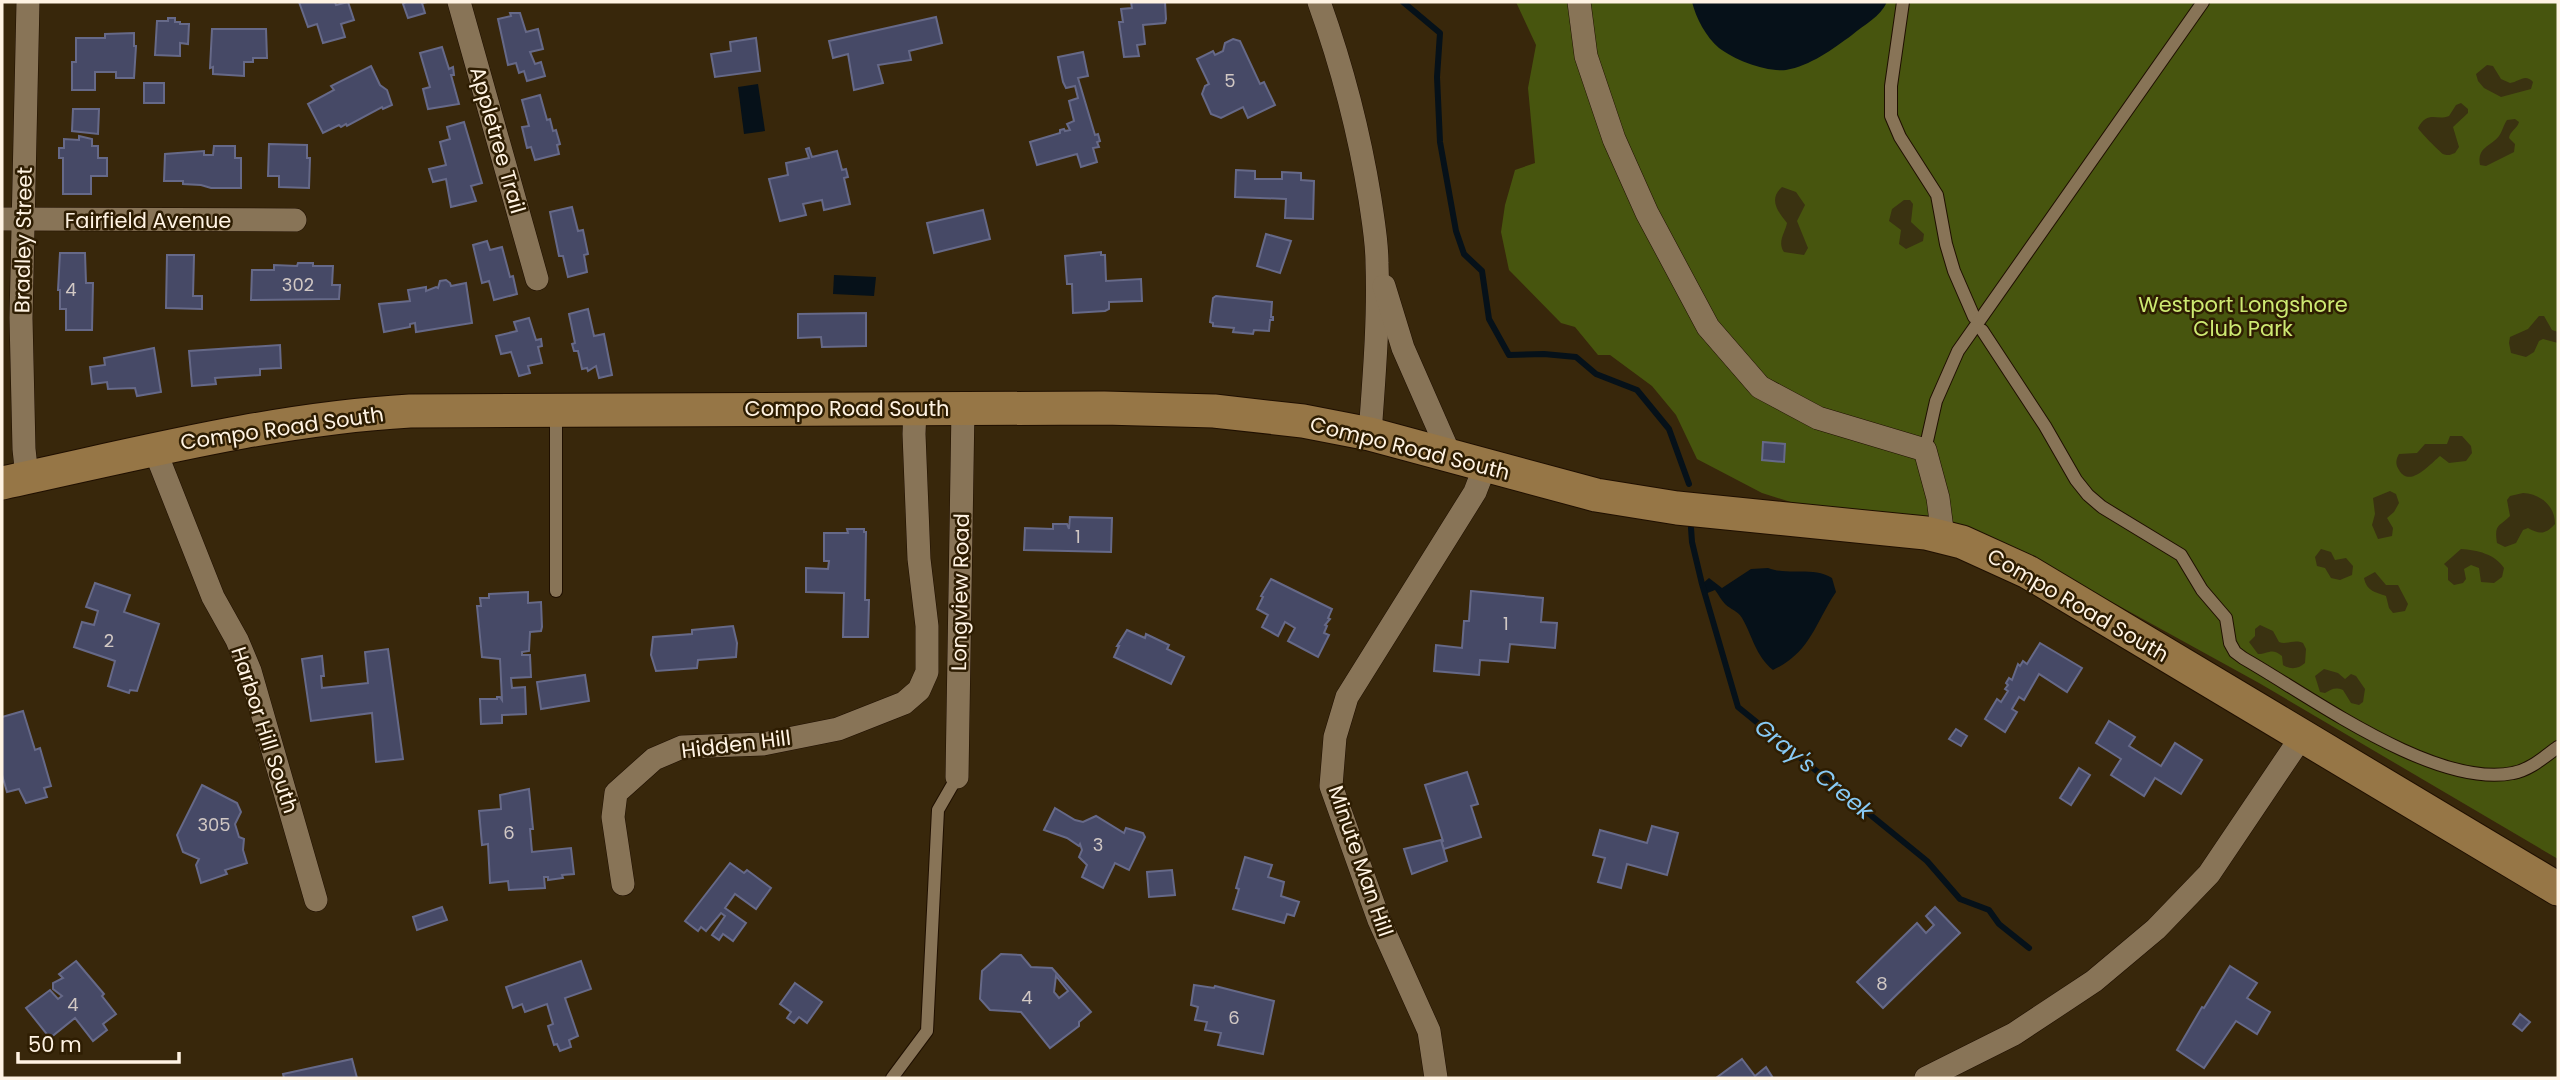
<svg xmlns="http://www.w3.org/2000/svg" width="2560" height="1080" viewBox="0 0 2560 1080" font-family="Poppins,sans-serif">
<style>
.green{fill:#47550e}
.sand{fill:#3a3211}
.water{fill:#061119}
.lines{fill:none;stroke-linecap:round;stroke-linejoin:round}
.stream{stroke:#061119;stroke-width:6}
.building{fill:#464966;stroke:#666988;stroke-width:2;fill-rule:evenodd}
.lane-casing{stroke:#1f0f00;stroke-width:14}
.street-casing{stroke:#1f0f00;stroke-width:24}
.secondary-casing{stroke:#1f0f00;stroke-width:35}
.lane{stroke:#887457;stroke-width:12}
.street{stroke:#887457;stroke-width:23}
.secondary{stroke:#967646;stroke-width:33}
.labels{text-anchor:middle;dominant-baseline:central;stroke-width:5;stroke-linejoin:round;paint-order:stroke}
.number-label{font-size:18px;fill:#d1c8c4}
.street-label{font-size:21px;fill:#fff3e3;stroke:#2e1d02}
.park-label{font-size:21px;fill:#ceea72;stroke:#2e1d02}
.water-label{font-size:23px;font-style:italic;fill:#88caf5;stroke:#2e1d02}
</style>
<rect width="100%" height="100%" fill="#38270b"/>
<polygon class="green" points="1516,2 2558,2 2558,859 2259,683 2023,553 1816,510 1762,493 1697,459 1676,415 1652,386 1610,355 1598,355 1575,327 1561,323 1509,270 1501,232 1505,205 1515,170 1535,163 1528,88 1536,45"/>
<g class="sand">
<path d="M 2487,65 L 2493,66 L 2501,79 L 2510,83 C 2519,82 2525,73 2533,82 L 2531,89 L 2501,97 L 2484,88 L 2478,81 L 2476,74 Z"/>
<path d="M 2461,103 L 2468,109 L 2468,113 L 2453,127 L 2459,147 L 2455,153 C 2450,155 2448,156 2443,154 C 2440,152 2419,131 2418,128 C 2428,110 2436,121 2449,116 L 2456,105 Z"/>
<path d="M 2515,119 L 2519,122 C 2517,129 2510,131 2509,138 L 2515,144 L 2514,152 L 2486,166 L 2480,165 C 2477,147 2490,147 2499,136 C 2502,132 2504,124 2507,120 Z"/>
<path d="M 1782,187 L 1796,192 L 1805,205 L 1797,221 L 1808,248 L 1804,255 L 1784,252 C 1777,242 1785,233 1787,223 C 1778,212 1768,199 1782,187 Z"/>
<polygon points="1904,200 1910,200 1913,204 1911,222 1924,234 1923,241 1906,249 1899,244 1901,230 1889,221 1892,209"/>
<polygon points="2539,316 2544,316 2552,330 2558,332 2558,343 2543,339 2539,341 2534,352 2526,357 2511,353 2509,343 2510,337 2528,329"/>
<path d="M 2450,436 L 2462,436 L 2471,446 L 2472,453 L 2466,461 L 2449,463 L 2440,456 C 2431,463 2410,489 2399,470 C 2395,464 2396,459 2399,454 L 2417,453 L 2425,444 L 2447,444 Z"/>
<polygon points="2390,491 2396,494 2399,503 2394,512 2387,518 2393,528 2392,536 2378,539 2372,525 2375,514 2373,498"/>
<path d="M 2523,493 C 2540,494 2555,505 2555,524 C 2546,534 2540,535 2528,528 L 2523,530 L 2516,543 L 2505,547 L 2497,543 C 2494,524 2499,527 2510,516 L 2507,500 L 2510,496 Z"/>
<polygon points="2321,549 2331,552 2335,560 2346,558 2353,566 2352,575 2340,580 2331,578 2325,568 2317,566 2315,557"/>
<path d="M 2461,549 C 2477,550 2495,554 2504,568 L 2502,577 L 2494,583 L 2481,582 L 2479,568 L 2471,565 L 2464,569 L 2466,579 L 2463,583 L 2454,585 L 2448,580 L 2448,568 L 2444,564 Z"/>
<path d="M 2375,572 L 2386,585 L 2398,585 L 2408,604 L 2405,611 L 2393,613 L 2389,608 L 2386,596 C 2376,592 2367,592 2364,578 Z"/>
<path d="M 2260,625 L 2273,631 L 2279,642 C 2287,645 2294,639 2303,643 L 2306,649 L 2305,663 C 2298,669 2291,670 2283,665 L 2282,656 C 2272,647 2268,654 2258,654 L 2249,642 L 2255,636 L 2255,629 Z"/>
<path d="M 2324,669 L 2338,673 L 2345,679 L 2351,674 L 2356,676 L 2365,689 L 2363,702 L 2359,705 L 2351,703 L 2343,690 C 2335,687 2332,689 2325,693 L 2320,692 L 2315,676 Z"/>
</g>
<g class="water">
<path d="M 1692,2 L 1887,2 C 1880,17 1865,24 1852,35 C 1833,49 1810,66 1786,70 C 1765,72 1735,60 1719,48 C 1706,37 1696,18 1692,2 Z"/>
<polygon points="758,84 765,131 744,134 738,87"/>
<polygon points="834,275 876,277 874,296 833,294"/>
<path d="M 1768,568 C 1789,576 1813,566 1832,578 L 1836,592 C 1815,623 1811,652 1773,670 C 1755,655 1753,637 1742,618 C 1737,610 1731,610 1725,604 C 1721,600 1719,595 1715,590 L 1705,594 L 1702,584 L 1709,578 L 1722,588 L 1751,569 Z"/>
</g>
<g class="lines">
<g class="stream">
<polyline points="1403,2 1440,33 1437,77 1440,142 1456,231 1464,254 1482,271 1489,319 1509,355 1544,354 1576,357 1596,374 1637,390 1669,429 1689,484"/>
<polyline points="1691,528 1692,542 1702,584 1738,707 1927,861 1960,899 1989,910 1999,924 2029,948"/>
</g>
</g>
<g class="building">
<polygon points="299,2 335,2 336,5 348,2 354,20 341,24 345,37 323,43 317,24 308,27"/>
<polygon points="406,2 427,2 422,3 425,13 408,18 403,4"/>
<polygon points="1131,2 1165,2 1166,19 1165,23 1143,25 1145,44 1137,45 1139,56 1124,57 1119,22 1123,22 1121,9 1132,8"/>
<polygon points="510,13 520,13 526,32 538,29 543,49 530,52 535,64 541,62 545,76 527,81 524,71 519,73 516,63 508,65 498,19 511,16"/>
<polygon points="936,17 942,43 909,51 911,60 878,65 883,83 854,90 848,54 833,58 829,41"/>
<polygon points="168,18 175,18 175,22 180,22 180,24 189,24 188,44 180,43 180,56 155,55 157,21 168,21"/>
<polygon points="212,29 266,29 267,58 253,58 253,62 244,62 244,76 213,74 213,67 210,68"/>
<polygon points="134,33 134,46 136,46 134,78 116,78 116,72 95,72 95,90 72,90 72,62 76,62 76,38 105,38 105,34"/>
<polygon points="756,38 760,71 715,77 711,54 731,51 730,42"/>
<polygon points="1233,39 1240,41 1260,84 1264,82 1275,105 1248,118 1243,107 1221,118 1211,114 1202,94 1205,86 1209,84 1197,59 1213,51 1215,55 1223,51 1225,43"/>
<polygon points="442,47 449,69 453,67 454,75 451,75 459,104 428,109 423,89 430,87 420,53"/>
<polygon points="1083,52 1088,76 1078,78 1095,135 1098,134 1100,141 1097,142 1099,147 1093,148 1097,162 1081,167 1077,154 1037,165 1030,142 1060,133 1060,130 1064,129 1065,131 1070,130 1067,124 1074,121 1069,101 1078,98 1075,86 1066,88 1063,82 1058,57"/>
<polygon points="371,66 380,85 387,90 392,105 383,109 382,107 347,126 346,124 341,127 339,125 323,133 308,104 334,90 331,86"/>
<rect x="144" y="83" width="20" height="20"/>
<polygon points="540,95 547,120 550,119 553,131 556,130 560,144 557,145 559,154 535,160 531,147 527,148 522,127 529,126 522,100"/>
<polygon points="73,109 99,109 98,134 72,131"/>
<polygon points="464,122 482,183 471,186 476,201 451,207 446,179 433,182 429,169 446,165 440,142 450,139 447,127"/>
<polygon points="79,136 92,139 92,146 98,146 98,158 107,158 107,176 91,176 91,194 63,194 63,158 59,158 59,148 64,148 64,139 79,140"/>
<polygon points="269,144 307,145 307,158 310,158 309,188 279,187 279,176 268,176"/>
<polygon points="214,146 235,146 235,158 241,158 241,188 211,188 201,185 183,184 183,181 164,181 165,154 204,151 204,155 213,155"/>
<polygon points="809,148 812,157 837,151 842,170 846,169 848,177 844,178 850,204 824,210 822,200 803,204 806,215 780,221 769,179 788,175 786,163 809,158 806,149"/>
<polygon points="1236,170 1255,171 1255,179 1282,179 1282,172 1301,173 1301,180 1314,181 1313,219 1285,218 1286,199 1235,197"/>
<polygon points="572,207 578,231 583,230 588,254 584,255 587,272 568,277 563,256 559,256 550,212"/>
<polygon points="983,210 990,239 934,253 927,223"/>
<polygon points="1266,234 1291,241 1280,273 1257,266"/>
<polygon points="487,241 490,250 502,247 510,277 513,276 517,294 494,300 489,281 482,283 473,245"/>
<polygon points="1101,252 1101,255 1105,255 1106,281 1141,279 1142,301 1109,302 1109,309 1105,311 1073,313 1072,284 1067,284 1065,256"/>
<polygon points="60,253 85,253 86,283 93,283 92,330 66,330 66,309 60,309 60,290 58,290"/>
<polygon points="167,255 194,255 193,296 202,296 202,309 166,308"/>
<polygon points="298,263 313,263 313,266 333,266 332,285 340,285 339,299 251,300 252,270 274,270 274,265 297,266"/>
<polygon points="446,280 450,283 451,286 466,283 472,323 416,332 415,323 410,324 410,327 384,332 379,304 410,301 408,290 426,287 426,291 436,287 438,288 440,281"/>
<polygon points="1216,296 1272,302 1271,317 1273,317 1273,320 1270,320 1269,331 1254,330 1253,334 1233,332 1234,328 1213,326 1213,323 1210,322 1213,298"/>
<polygon points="588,309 594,336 604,334 612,375 599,378 596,366 588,371 587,368 582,369 578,351 574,351 572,344 575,343 569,314"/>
<polygon points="866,313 866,346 822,347 821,337 798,338 798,314"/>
<polygon points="529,318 536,340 541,339 542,346 538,347 542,363 528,366 530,373 519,376 511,352 501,354 496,336 517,331 514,322"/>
<polygon points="280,345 281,368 260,369 260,375 215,378 216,384 192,386 189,351"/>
<polygon points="154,348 161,392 137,396 135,388 108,389 107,382 92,384 90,367 105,365 104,358"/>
<polygon points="1763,442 1785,444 1784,462 1762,460"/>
<polygon points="1070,517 1112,518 1111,552 1024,550 1025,528 1053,529 1053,524 1067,524 1069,529"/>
<polygon points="847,529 864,529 864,532 866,532 865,600 869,600 868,637 843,637 844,593 806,592 806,568 828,569 829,561 824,561 824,533 848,533"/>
<polygon points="1271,579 1332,609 1328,618 1330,619 1325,625 1327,626 1324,633 1329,635 1318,657 1288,641 1295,628 1285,622 1278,636 1262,627 1268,615 1257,609 1263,597 1261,596"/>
<polygon points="95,583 130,595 124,612 159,624 137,691 130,690 129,693 108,686 115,661 74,647 82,622 94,625 98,611 86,607"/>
<polygon points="1471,591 1543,598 1541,622 1557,623 1555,648 1510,644 1508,662 1480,660 1479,675 1434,671 1436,645 1462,648 1464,621 1469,621"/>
<polygon points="528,592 528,603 541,602 542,627 541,631 530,632 529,651 522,652 522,655 530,655 531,677 511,678 512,688 525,687 526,714 502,715 502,723 481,724 480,699 497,699 497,697 500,697 502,700 500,659 482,657 477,606 481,606 480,598 489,598 489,594"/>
<polygon points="733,626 737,643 736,657 698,660 697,668 656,671 651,655 653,637 692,634 692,630"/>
<polygon points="1127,630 1145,638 1146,634 1169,645 1167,649 1184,657 1171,684 1114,657 1119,646 1117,646"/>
<polygon points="2040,643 2082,668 2067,692 2039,674 2024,700 2019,697 2012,709 2017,712 2005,732 1985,719 1997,699 2001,702 2008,691 2005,689 2008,685 2006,683 2009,678 2012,680 2018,664 2020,666 2023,661 2027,664"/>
<polygon points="388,649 403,759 376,762 372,713 311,721 302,659 322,656 324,676 321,676 322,688 368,683 365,652"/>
<polygon points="585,675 589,701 541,709 537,682"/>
<polygon points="23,711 35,750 40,748 51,786 44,788 47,797 26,803 19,789 7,792 2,775 2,717"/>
<polygon points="2109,721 2135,737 2129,746 2161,766 2175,743 2202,760 2181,794 2155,778 2144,796 2111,775 2121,759 2096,743"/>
<polygon points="1956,729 1967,736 1961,746 1949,739"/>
<polygon points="2079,768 2090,775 2071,805 2060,798"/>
<polygon points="1467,772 1478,804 1471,806 1481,837 1444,849 1441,842 1443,841 1425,785"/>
<polygon points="202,785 237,803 241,812 235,824 239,837 244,839 243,850 247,863 225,870 227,874 201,883 196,865 199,859 183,852 177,835"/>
<polygon points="529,789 533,829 530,829 532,852 571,848 574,874 562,875 563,878 548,880 548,877 544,877 545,888 509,890 508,881 490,883 488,844 482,845 479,811 501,809 500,795"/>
<polygon points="1055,808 1075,820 1083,822 1096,816 1124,833 1126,828 1143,833 1145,837 1129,870 1115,863 1103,888 1082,877 1087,865 1079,857 1082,850 1080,844 1079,846 1067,838 1044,830"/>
<polygon points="1652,826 1678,833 1667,875 1627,864 1621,888 1598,882 1605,858 1593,855 1600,830 1647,843"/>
<polygon points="1441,840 1447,861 1412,874 1404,849"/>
<polygon points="1245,857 1272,865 1268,877 1284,882 1281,896 1299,902 1294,916 1287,914 1284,923 1233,909 1239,889 1236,888"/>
<polygon points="730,863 744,873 747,870 771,888 756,909 735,894 725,908 746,923 733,941 723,934 719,940 712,935 725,916 721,913 706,931 701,927 698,931 685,921"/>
<polygon points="1172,870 1175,895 1149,897 1147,872"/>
<polygon points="442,907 447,920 417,930 413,917"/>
<polygon points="1935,907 1960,933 1883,1008 1857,982 1917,923 1926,933 1934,925 1926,916"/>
<path d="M 1001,954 L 1021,955 L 1031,967 L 1052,968 L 1091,1012 L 1079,1022 L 1079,1026 L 1050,1048 L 1021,1012 L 990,1010 L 980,999 L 982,971 ZM 1056,976 L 1068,991 L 1059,998 L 1054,992 Z"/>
<polygon points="76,961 104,994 102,996 116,1014 103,1024 107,1030 93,1041 75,1018 50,1038 26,1008 50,990 58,999 62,996 53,989 53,983 63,978 59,974"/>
<polygon points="581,961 591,989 565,998 578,1036 569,1040 571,1047 560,1051 557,1044 554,1045 548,1026 553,1024 547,1004 525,1012 522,1004 513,1008 506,987"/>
<polygon points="2230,966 2257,983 2247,998 2270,1012 2257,1034 2236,1021 2204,1068 2177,1050 2202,1007 2204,1008"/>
<polygon points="795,983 822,1002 807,1023 799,1017 794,1023 787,1018 791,1012 780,1004"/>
<polygon points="1194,985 1214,988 1215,986 1274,1001 1263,1054 1218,1045 1221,1033 1205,1030 1207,1022 1195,1020 1198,1007 1191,1005"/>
<polygon points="2520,1014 2530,1022 2522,1031 2513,1024"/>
<polygon points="352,1059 357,1078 284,1078 283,1074"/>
<polygon points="1742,1059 1755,1076 1766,1067 1773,1078 1716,1078"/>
</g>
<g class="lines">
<g class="lane-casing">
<g id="lane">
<polyline points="1903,2 1891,86 1891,116 1900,137 1937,195 1946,244 1954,271 1974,317"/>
<path d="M 1982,330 L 2045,426 L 2076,480 L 2088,495 L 2102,507 L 2181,555 L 2202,590 L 2226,618 L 2230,643 L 2235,652 L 2243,658 C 2310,696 2435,789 2513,773 C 2530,770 2544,757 2558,747"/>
<polyline points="556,413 556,591"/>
<polyline points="1925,450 1936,401 1958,351 2203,2"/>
<polyline points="892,1078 927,1031 938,810 957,777"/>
</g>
</g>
<g class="street-casing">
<g id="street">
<polyline points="459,2 537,279"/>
<path d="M 1319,2 C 1342,66 1359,131 1370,199 C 1373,220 1377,241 1377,263 C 1379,320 1374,378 1370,434"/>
<polyline points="1579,2 1586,56 1614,139 1647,213 1708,327 1760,387 1818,418 1925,450 1938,498 1943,537"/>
<polyline points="2,219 295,220"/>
<polyline points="1384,286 1403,348 1450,455"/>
<polyline points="154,448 213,597 237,640 250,671 316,900"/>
<polyline points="27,477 24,449 21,318 28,2"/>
<polyline points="957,777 963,408"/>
<polyline points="623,884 613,817 616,793 654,759 682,747 763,744 838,729 904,703 919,690 927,672 927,626 919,559 914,434 915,408"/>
<polyline points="1436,1078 1429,1031 1379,920 1331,786 1335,737 1347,697 1475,492 1485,466"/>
<polyline points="1926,1078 2014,1034 2094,981 2156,929 2209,874 2302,736"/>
</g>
</g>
<g class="secondary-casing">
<path id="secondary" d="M 2,483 C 138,454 271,419 410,411 L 1104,408 L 1214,411 L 1303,421 L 1370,434 L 1596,495 L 1677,508 L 1926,533 L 1962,542 L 2028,572 L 2558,889"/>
</g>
<use href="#lane" class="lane"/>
<use href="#street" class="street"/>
<use href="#secondary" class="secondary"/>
</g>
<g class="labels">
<g class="number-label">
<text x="1230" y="80">5</text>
<text x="298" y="284">302</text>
<text x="71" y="289">4</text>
<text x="1078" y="536">1</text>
<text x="1506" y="623">1</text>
<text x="109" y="640">2</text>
<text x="214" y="824">305</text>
<text x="509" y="832">6</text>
<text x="1098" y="844">3</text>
<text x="1882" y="983">8</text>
<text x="1027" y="997">4</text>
<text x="73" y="1004">4</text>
<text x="1234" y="1017">6</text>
</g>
<g class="street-label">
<text transform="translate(498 140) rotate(74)">Appletree Trail</text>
<text x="148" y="220">Fairfield Avenue</text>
<text transform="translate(23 240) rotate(-89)">Bradley Street</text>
<text x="847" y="408">Compo Road South</text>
<text transform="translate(282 428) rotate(-8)">Compo Road South</text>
<text transform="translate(1410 448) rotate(14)">Compo Road South</text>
<text transform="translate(960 592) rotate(-89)">Longview Road</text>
<text transform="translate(2078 605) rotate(30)">Compo Road South</text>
<text transform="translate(265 730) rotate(72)">Harbor Hill South</text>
<text transform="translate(736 744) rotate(-7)">Hidden Hill</text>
<text transform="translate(1361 861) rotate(71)">Minute Man Hill</text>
</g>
<g class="park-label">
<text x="2243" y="304">Westport Longshore<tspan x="2243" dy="24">Club Park</tspan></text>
</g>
<g class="water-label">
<text transform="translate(1814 769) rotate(39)">Gray's Creek</text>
</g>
</g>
<rect width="2560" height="1080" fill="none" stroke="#fff3e3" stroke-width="7"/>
<path d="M18 1052v10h161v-10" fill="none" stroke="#fff3e3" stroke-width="3.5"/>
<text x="28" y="1052" font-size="21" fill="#fff3e3" stroke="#2e1d02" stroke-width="5" paint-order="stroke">50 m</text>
</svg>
